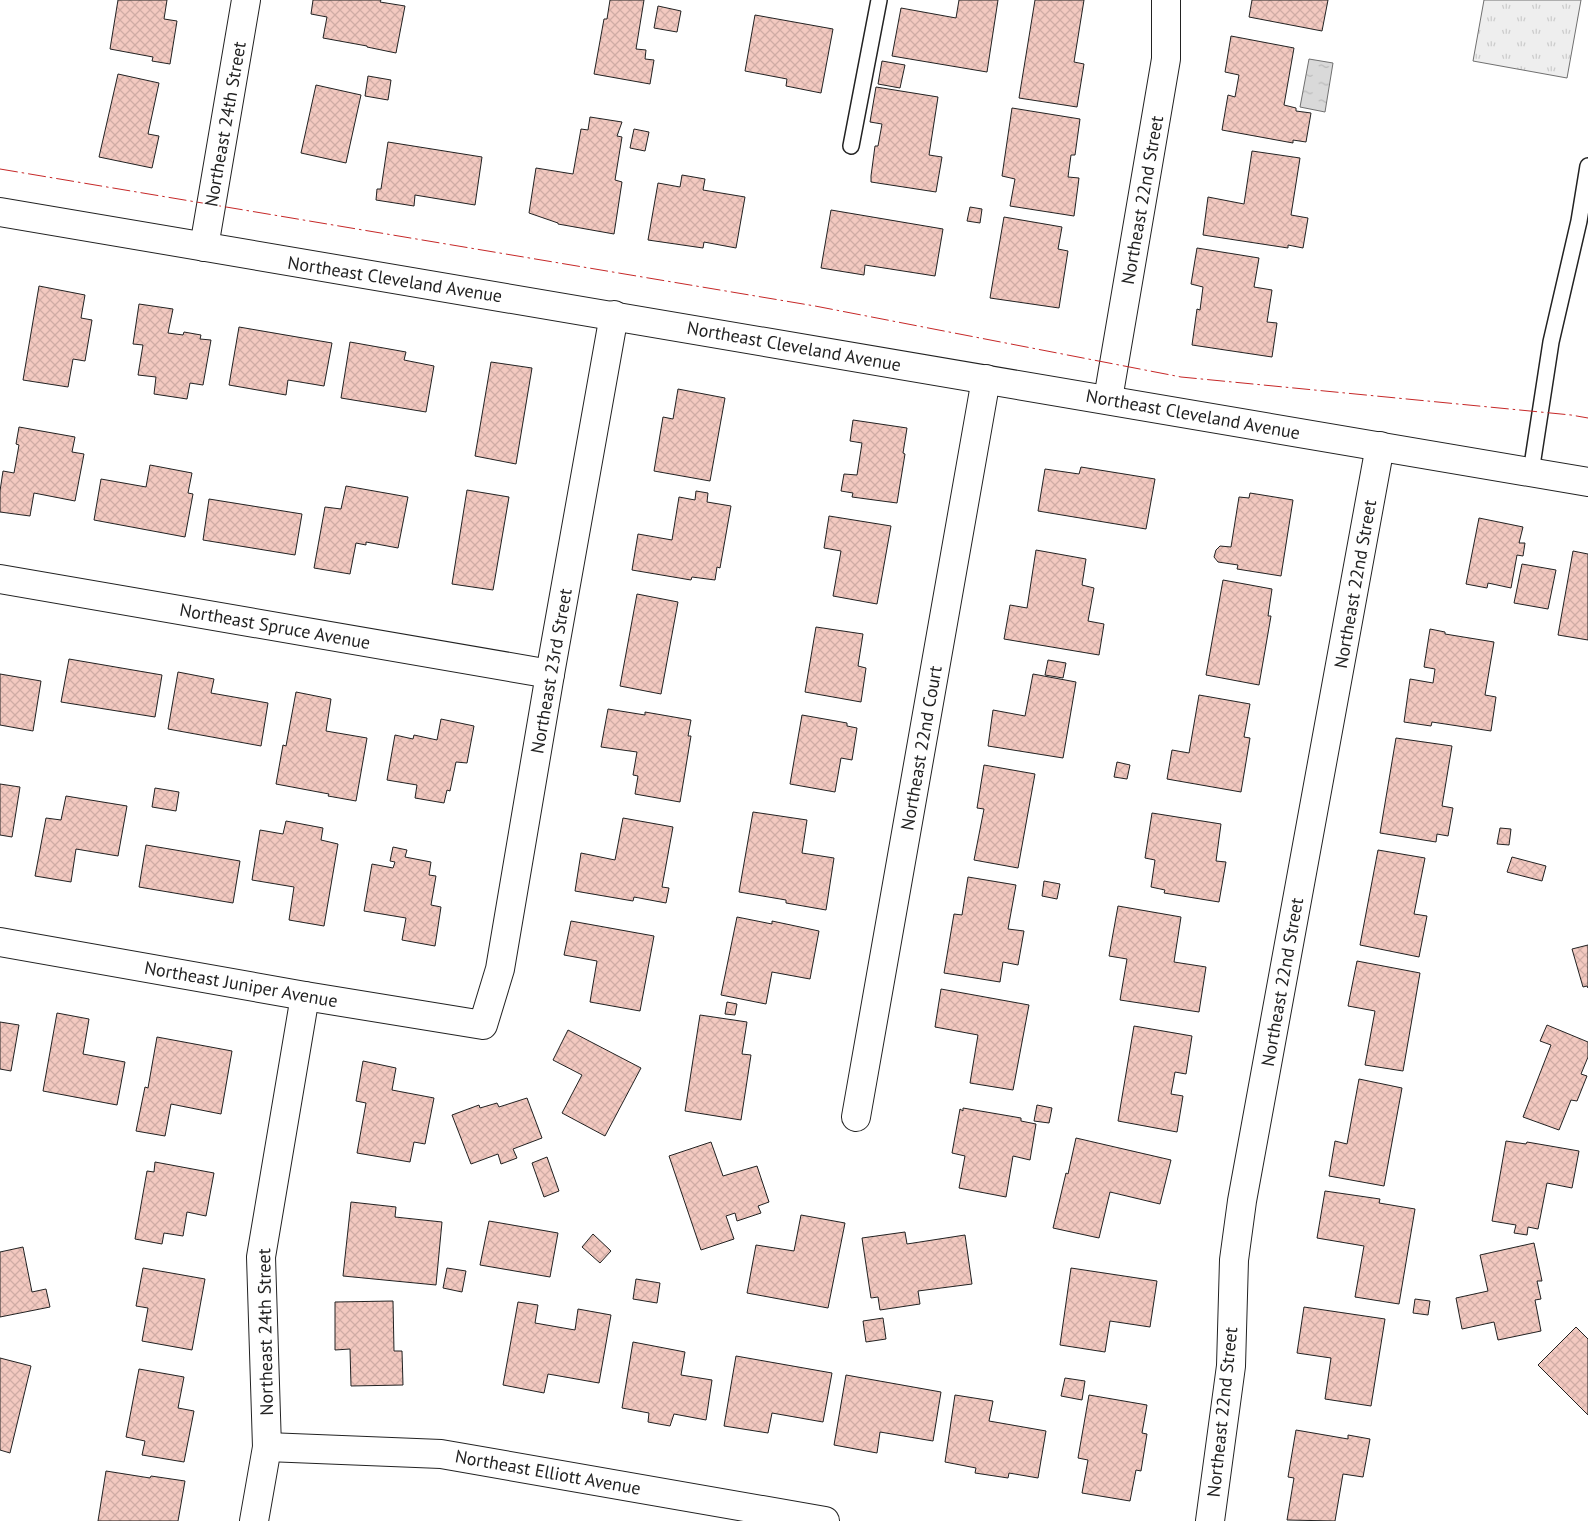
<svg xmlns="http://www.w3.org/2000/svg" width="1588" height="1521" viewBox="0 0 1588 1521" font-family="'PT Sans',sans-serif">
<style>
.grass{fill:url(#grass-tufts);stroke:#6f6f6f}
.water{fill:url(#water-ripples);stroke:#6f6f6f}
.building{fill:url(#building-cross-hatch);stroke:#222}
.lines{fill:none;stroke-linecap:round;stroke-linejoin:round}
.service-casing{stroke:#222;stroke-width:18}
.minor-casing{stroke:#222;stroke-width:30}
.tertiary-casing{stroke:#222;stroke-width:30}
.service{stroke:#fff;stroke-width:15}
.minor{stroke:#fff;stroke-width:28}
.tertiary{stroke:#fff;stroke-width:28}
.power{stroke:#c62828;stroke-width:1;stroke-dasharray:18 4 2.5 4;stroke-linecap:butt}
.labels{text-anchor:middle;dominant-baseline:central;stroke-width:4;stroke-linejoin:round;paint-order:stroke}
.street-label{font-size:18px;fill:#222;stroke:#fff}
</style>
<defs>
<pattern id="grass-tufts" width="24" height="20" patternUnits="userSpaceOnUse" patternTransform="scale(1.25)"><rect width="24" height="20" fill="#eee"/><path d="M3 7l-1-3M5 7V3M7 7l1-3M15 17l-1-3M17 17v-4M19 17l1-3" fill="none" stroke="#ccc"/></pattern>
<pattern id="water-ripples" width="26" height="14" patternUnits="userSpaceOnUse" patternTransform="scale(1.25)"><rect width="26" height="14" fill="#d9d9d9"/><path d="M2 4q2-2 4 0t4 0M15 11q2-2 4 0t4 0" fill="none" stroke="#bababa"/></pattern>
<pattern id="building-cross-hatch" width="8" height="8" patternUnits="userSpaceOnUse" patternTransform="scale(1.25)"><rect width="8" height="8" fill="#f3c9c0"/><path d="M0 0l8 8M0 8l8-8" fill="none" stroke="#d0aca5"/></pattern>
</defs>
<rect width="100%" height="100%" fill="#fff"/>
<polygon class="grass" points="1484,0 1581,0 1567,78 1473,61"/>
<polygon class="water" points="1309,59 1333,63 1325,112 1300,107"/>
<g class="building">
<polygon points="118,0 167,0 164,19 177,21 170,64 152,61 153,57 110,49"/>
<polygon points="313,0 381,0 380,2 405,6 396,53 367,47 367,46 323,38 327,17 311,14"/>
<polygon points="610,0 644,0 636,49 646,50 645,59 654,60 650,84 594,74 604,19 607,19"/>
<polygon points="959,0 998,0 987,72 892,56 901,8 956,18"/>
<polygon points="1035,0 1084,0 1074,62 1084,64 1077,107 1019,98"/>
<polygon points="1252,0 1328,0 1322,31 1249,17"/>
<polygon points="658,6 681,11 677,32 654,28"/>
<polygon points="755,15 833,29 821,93 786,86 787,79 745,71"/>
<polygon points="1231,36 1294,48 1284,105 1296,108 1296,111 1311,113 1306,142 1293,140 1293,143 1222,130 1228,95 1235,97 1239,75 1225,72"/>
<polygon points="882,61 905,65 900,88 878,84"/>
<polygon points="118,74 159,83 148,134 159,136 152,168 99,157"/>
<polygon points="368,76 391,80 388,100 365,96"/>
<polygon points="316,85 361,95 346,163 301,153"/>
<polygon points="876,87 938,97 929,155 942,157 936,192 871,182 871,176 875,146 878,146 882,124 870,122"/>
<polygon points="1012,108 1080,119 1075,155 1071,155 1068,177 1079,178 1074,216 1010,206 1015,179 1002,176"/>
<polygon points="590,117 622,122 617,136 622,137 615,180 622,182 614,234 558,224 558,223 529,213 536,168 573,174 581,129 588,130"/>
<polygon points="634,129 649,132 645,151 630,148"/>
<polygon points="388,142 482,157 475,205 415,195 414,206 376,200 377,189 381,189"/>
<polygon points="1252,151 1300,158 1291,215 1308,218 1303,248 1288,245 1288,248 1203,235 1208,197 1244,204"/>
<polygon points="682,175 705,179 703,190 745,197 736,248 704,242 703,248 648,240 658,183 680,187"/>
<polygon points="970,207 982,209 980,223 967,221"/>
<polygon points="831,210 943,229 935,276 865,265 864,275 821,268"/>
<polygon points="1004,217 1062,227 1058,249 1068,251 1059,308 990,298"/>
<polygon points="1197,248 1259,258 1254,287 1272,290 1267,322 1277,323 1272,357 1192,345 1197,309 1200,310 1203,287 1191,284"/>
<polygon points="39,286 85,295 81,318 92,320 85,361 73,359 68,387 23,380"/>
<polygon points="139,304 173,309 168,333 183,335 184,332 201,335 200,339 211,340 203,385 190,383 187,399 154,394 156,377 138,375 143,345 133,344"/>
<polygon points="239,327 332,343 324,386 288,380 286,395 229,385"/>
<polygon points="350,342 406,352 404,360 434,366 426,412 341,398"/>
<polygon points="491,362 532,368 516,464 475,456"/>
<polygon points="678,389 725,398 710,481 654,471 663,417 673,419"/>
<polygon points="853,420 907,428 903,453 905,454 897,503 852,497 853,493 841,491 844,474 857,475 862,443 850,441"/>
<polygon points="19,427 75,437 72,452 84,454 75,501 34,493 30,516 0,512 0,491 3,471 14,473 19,445 16,444"/>
<polygon points="150,465 192,473 188,493 193,494 185,537 94,520 101,479 146,487"/>
<polygon points="1081,467 1155,479 1146,529 1038,511 1045,469 1079,474"/>
<polygon points="346,486 408,497 398,548 366,542 366,545 356,543 350,574 314,568 325,507 341,509"/>
<polygon points="467,490 509,497 493,590 452,584"/>
<polygon points="696,491 708,493 707,502 731,506 720,568 717,567 715,580 692,577 691,580 632,570 638,534 672,540 679,497 695,500"/>
<polygon points="1250,493 1293,500 1281,576 1237,569 1238,565 1218,562 1214,557 1216,550 1220,546 1231,547 1239,497 1249,498"/>
<polygon points="209,499 302,514 295,555 203,540"/>
<polygon points="829,516 891,526 877,604 833,596 841,551 824,548"/>
<polygon points="1479,518 1523,527 1519,543 1525,543 1523,556 1517,555 1511,588 1488,583 1487,588 1466,584"/>
<polygon points="1036,550 1086,559 1082,585 1094,588 1088,621 1104,624 1099,655 1004,639 1010,605 1027,608"/>
<polygon points="1573,551 1588,554 1588,640 1558,635"/>
<polygon points="1522,564 1556,570 1548,609 1514,603"/>
<polygon points="1223,580 1272,589 1268,616 1271,616 1259,685 1206,675"/>
<polygon points="637,594 678,602 661,694 620,686"/>
<polygon points="816,627 863,634 858,666 866,668 861,702 805,692"/>
<polygon points="1430,629 1445,632 1445,634 1494,642 1485,695 1496,697 1491,731 1432,722 1431,726 1404,722 1410,679 1433,683 1435,669 1424,667"/>
<polygon points="69,659 162,675 155,717 61,702"/>
<polygon points="1048,660 1066,663 1063,678 1045,675"/>
<polygon points="178,672 214,679 211,693 268,703 261,746 168,729"/>
<polygon points="0,674 41,681 33,731 0,725"/>
<polygon points="1033,674 1076,682 1063,758 988,746 993,710 1025,716"/>
<polygon points="296,692 331,699 326,731 367,738 356,801 328,796 329,794 276,784 283,745 286,746"/>
<polygon points="1199,695 1250,704 1244,737 1250,738 1241,792 1167,779 1172,750 1189,753"/>
<polygon points="608,709 645,715 645,712 691,720 688,736 691,736 680,802 635,794 638,776 633,775 637,752 601,747"/>
<polygon points="802,715 847,723 847,726 857,728 852,760 841,758 835,792 790,784"/>
<polygon points="441,719 474,726 467,763 456,762 450,791 447,790 444,803 415,798 417,785 387,780 395,735 413,739 414,735 437,740"/>
<polygon points="1396,738 1452,746 1442,806 1453,808 1448,836 1437,834 1436,842 1380,833"/>
<polygon points="1117,762 1130,765 1127,779 1114,777"/>
<polygon points="984,765 1035,774 1018,868 974,860 984,809 977,808"/>
<polygon points="0,784 20,787 12,837 0,835"/>
<polygon points="155,788 179,792 176,811 152,807"/>
<polygon points="66,796 127,806 118,856 76,849 71,882 35,876 46,818 61,820"/>
<polygon points="753,812 807,820 802,853 834,858 826,910 786,903 786,900 739,892"/>
<polygon points="1152,813 1221,824 1216,861 1226,862 1219,902 1164,893 1165,890 1151,887 1155,860 1145,858"/>
<polygon points="623,818 673,827 662,887 669,888 666,903 634,897 633,901 575,891 581,853 615,860"/>
<polygon points="286,821 323,828 321,840 338,844 324,926 289,920 294,887 252,880 260,830 283,834"/>
<polygon points="1500,828 1511,829 1509,845 1497,844"/>
<polygon points="146,845 240,861 233,903 139,887"/>
<polygon points="393,847 407,850 405,857 431,862 429,875 436,876 431,905 441,907 435,946 402,940 406,918 364,911 372,864 393,868 395,862 390,861"/>
<polygon points="1378,850 1425,858 1414,914 1427,916 1419,957 1360,945"/>
<polygon points="1512,857 1546,866 1542,881 1507,872"/>
<polygon points="968,877 1016,885 1008,929 1024,931 1018,965 1003,962 1000,982 944,973 954,914 962,915"/>
<polygon points="1044,881 1060,884 1057,899 1042,896"/>
<polygon points="1118,906 1181,917 1174,962 1206,967 1199,1012 1120,1000 1127,959 1109,956"/>
<polygon points="737,917 772,924 772,921 819,931 810,979 772,972 766,1004 721,995"/>
<polygon points="571,921 654,936 640,1011 590,1002 597,961 564,955"/>
<polygon points="1588,945 1588,988 1587,986 1583,987 1572,949"/>
<polygon points="1357,961 1420,973 1403,1071 1365,1065 1375,1011 1348,1006"/>
<polygon points="941,989 1029,1005 1013,1090 970,1083 978,1035 935,1027"/>
<polygon points="727,1002 737,1004 735,1015 725,1014"/>
<polygon points="57,1013 89,1019 83,1054 125,1062 117,1105 43,1091"/>
<polygon points="700,1015 747,1022 742,1054 751,1055 741,1120 685,1111"/>
<polygon points="0,1022 19,1025 11,1071 0,1069"/>
<polygon points="1547,1025 1588,1042 1588,1057 1581,1074 1587,1076 1577,1101 1571,1100 1559,1130 1523,1117 1551,1045 1540,1041"/>
<polygon points="1134,1026 1192,1036 1186,1074 1175,1072 1171,1094 1183,1096 1177,1132 1118,1121"/>
<polygon points="568,1030 641,1068 605,1136 562,1113 582,1075 553,1060"/>
<polygon points="157,1037 232,1051 221,1114 171,1104 165,1136 136,1131 145,1087 148,1088"/>
<polygon points="363,1061 396,1068 392,1090 434,1098 425,1144 414,1142 410,1162 357,1153 366,1103 356,1101"/>
<polygon points="1359,1079 1402,1088 1384,1186 1329,1176 1335,1141 1347,1144"/>
<polygon points="527,1098 542,1138 513,1149 517,1158 501,1164 498,1154 471,1164 452,1115 479,1105 480,1108 497,1103 499,1107"/>
<polygon points="1037,1105 1052,1108 1049,1123 1034,1121"/>
<polygon points="963,1108 1021,1118 1021,1121 1036,1124 1030,1160 1013,1156 1006,1197 959,1188 965,1156 952,1153 960,1109 963,1111"/>
<polygon points="1076,1138 1171,1160 1160,1204 1110,1192 1099,1238 1053,1228 1066,1173 1068,1174"/>
<polygon points="1506,1141 1526,1144 1527,1142 1579,1151 1572,1188 1547,1183 1538,1229 1528,1227 1527,1235 1514,1233 1516,1225 1492,1221"/>
<polygon points="711,1142 723,1176 757,1166 769,1202 758,1206 761,1213 737,1221 735,1213 726,1216 734,1239 701,1250 669,1156"/>
<polygon points="547,1157 559,1191 544,1197 532,1163"/>
<polygon points="155,1162 214,1173 206,1216 187,1212 183,1236 164,1233 162,1244 135,1239 147,1171 154,1172"/>
<polygon points="1325,1191 1380,1199 1379,1203 1415,1209 1399,1304 1355,1297 1364,1246 1317,1238"/>
<polygon points="351,1202 396,1207 395,1217 442,1222 436,1285 343,1276"/>
<polygon points="801,1215 845,1223 828,1308 747,1293 756,1245 794,1251"/>
<polygon points="489,1221 558,1233 550,1277 480,1265"/>
<polygon points="905,1232 907,1244 965,1235 972,1284 918,1291 920,1304 880,1310 878,1297 871,1298 862,1238"/>
<polygon points="593,1234 611,1251 600,1263 582,1247"/>
<polygon points="1534,1243 1542,1281 1537,1281 1541,1299 1535,1300 1541,1331 1498,1340 1494,1322 1462,1329 1456,1298 1488,1291 1480,1255"/>
<polygon points="23,1247 32,1292 46,1289 50,1307 0,1317 0,1252"/>
<polygon points="143,1268 205,1279 192,1350 142,1341 148,1308 136,1306"/>
<polygon points="447,1268 466,1271 462,1292 443,1288"/>
<polygon points="1071,1268 1157,1281 1150,1327 1110,1321 1105,1352 1060,1345"/>
<polygon points="636,1279 660,1283 657,1303 633,1299"/>
<polygon points="1415,1299 1430,1301 1428,1315 1413,1313"/>
<polygon points="393,1301 394,1351 402,1351 403,1385 351,1386 350,1349 335,1350 335,1302"/>
<polygon points="518,1302 538,1305 535,1323 575,1330 578,1309 611,1315 599,1383 548,1374 544,1393 503,1385"/>
<polygon points="1304,1307 1385,1319 1371,1406 1325,1399 1331,1358 1297,1353"/>
<polygon points="883,1318 886,1339 866,1342 863,1321"/>
<polygon points="1576,1327 1588,1339 1588,1415 1538,1365"/>
<polygon points="633,1342 685,1352 681,1375 712,1380 706,1420 674,1414 670,1426 648,1422 649,1413 622,1408"/>
<polygon points="736,1356 832,1373 823,1422 772,1413 768,1433 724,1426"/>
<polygon points="0,1358 31,1366 10,1453 0,1450"/>
<polygon points="139,1369 184,1377 178,1408 194,1411 184,1462 142,1455 145,1441 126,1437"/>
<polygon points="846,1375 941,1392 933,1441 880,1432 877,1453 834,1445"/>
<polygon points="1065,1378 1085,1381 1082,1400 1061,1396"/>
<polygon points="955,1395 993,1401 989,1421 1046,1431 1038,1478 1009,1473 1008,1478 975,1473 976,1468 945,1462"/>
<polygon points="1089,1395 1147,1405 1142,1433 1147,1434 1141,1471 1136,1470 1130,1501 1082,1493 1088,1460 1078,1458"/>
<polygon points="1296,1430 1348,1439 1348,1435 1370,1439 1363,1477 1343,1474 1335,1521 1287,1520 1294,1478 1288,1477"/>
<polygon points="106,1471 150,1478 151,1476 185,1481 178,1521 98,1521"/>
</g>
<g class="lines">
<g class="service-casing">
<g id="service">
<polyline points="851,146 879,0"/>
<polyline points="1531,472 1551,342 1579,221 1588,166"/>
</g>
</g>
<g class="minor-casing">
<g id="minor">
<polyline points="204,247 246,0"/>
<polyline points="1108,399 1166,59 1166,0"/>
<polyline points="0,579 550,674"/>
<polyline points="0,942 305,996 483,1025 500,969 550,674 614,315"/>
<polyline points="856,1117 986,379"/>
<polyline points="267,1447 441,1454 825,1521"/>
<polyline points="254,1521 267,1447 261,1257 305,996"/>
<polyline points="1210,1521 1231,1366 1234,1260 1242,1201 1380,446"/>
</g>
</g>
<g class="tertiary-casing">
<polyline id="tertiary" points="0,212 1588,482"/>
</g>
<use href="#service" class="service"/>
<use href="#minor" class="minor"/>
<use href="#tertiary" class="tertiary"/>
<polyline class="power" points="0,169 815,306 1181,377 1571,415 1588,418"/>
</g>
<g class="labels">
<g class="street-label">
<text transform="translate(225 124) rotate(-80)">Northeast 24th Street</text>
<text transform="translate(1142 200) rotate(-80)">Northeast 22nd Street</text>
<text transform="translate(395 279) rotate(9)">Northeast Cleveland Avenue</text>
<text transform="translate(794 346) rotate(10)">Northeast Cleveland Avenue</text>
<text transform="translate(1193 414) rotate(10)">Northeast Cleveland Avenue</text>
<text transform="translate(1355 584) rotate(-80)">Northeast 22nd Street</text>
<text transform="translate(275 626) rotate(10)">Northeast Spruce Avenue</text>
<text transform="translate(551 671) rotate(-80)">Northeast 23rd Street</text>
<text transform="translate(921 748) rotate(-80)">Northeast 22nd Court</text>
<text transform="translate(1282 982) rotate(-80)">Northeast 22nd Street</text>
<text transform="translate(241 984) rotate(10)">Northeast Juniper Avenue</text>
<text transform="translate(265 1332) rotate(-91)">Northeast 24th Street</text>
<text transform="translate(1222 1412) rotate(-84)">Northeast 22nd Street</text>
<text transform="translate(548 1472) rotate(10)">Northeast Elliott Avenue</text>
</g>
</g>
</svg>
